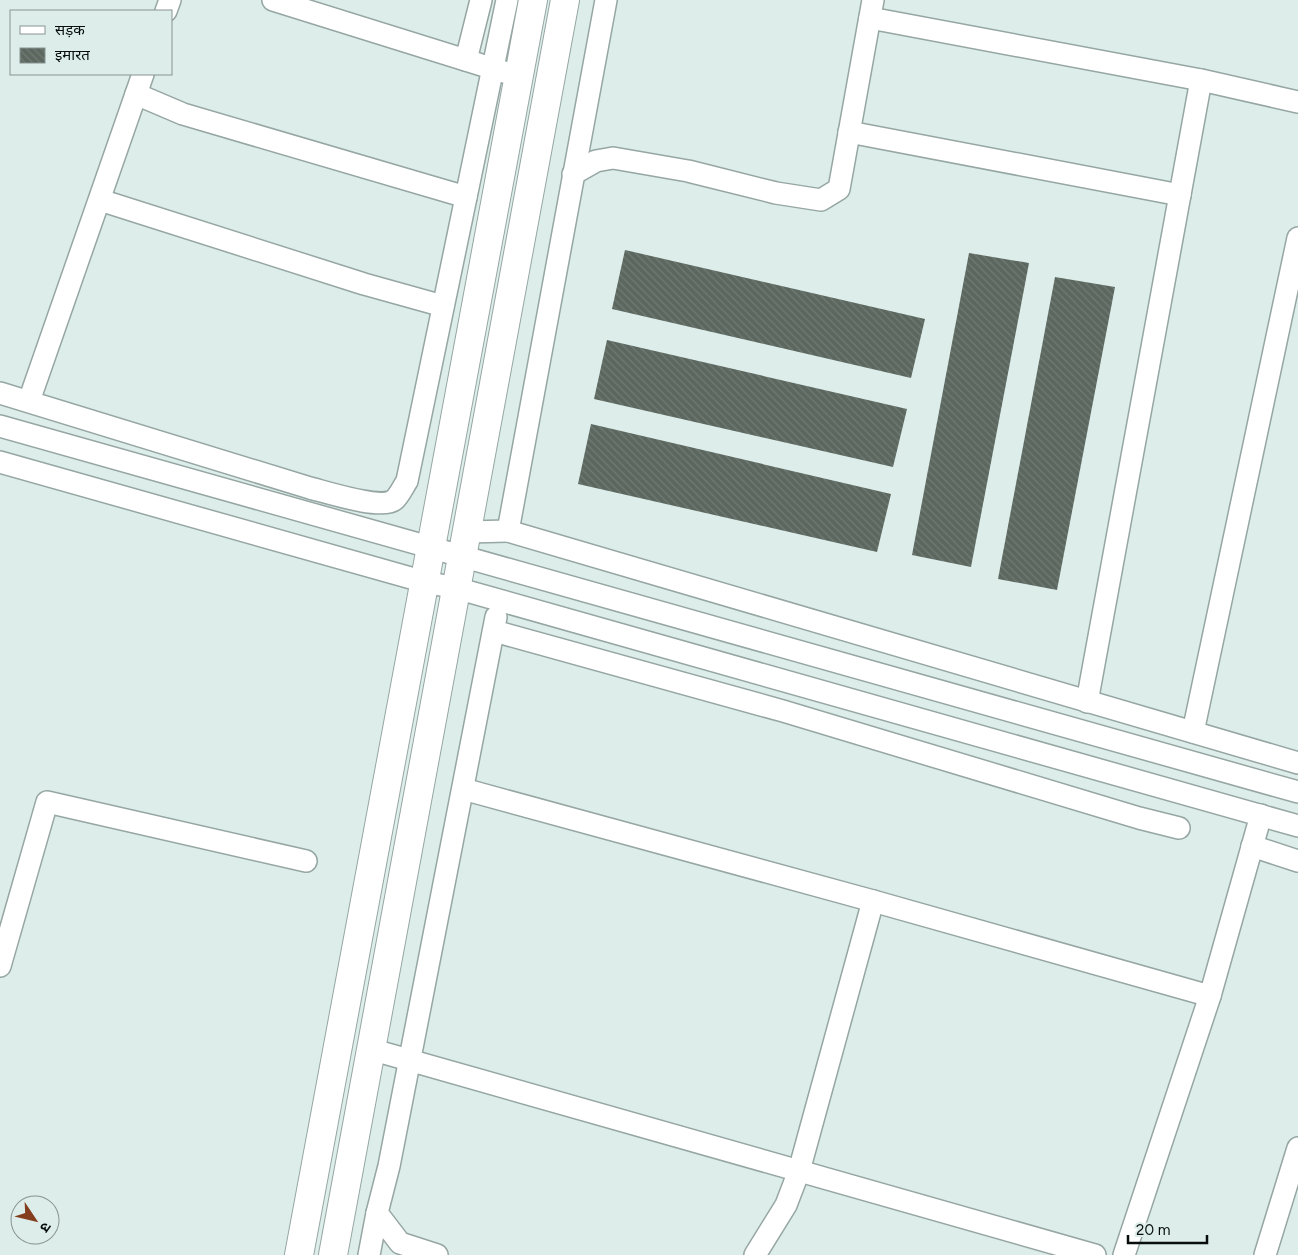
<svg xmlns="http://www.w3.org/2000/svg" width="1298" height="1255" viewBox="0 0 1298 1255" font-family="Figtree,'Noto Sans Devanagari',sans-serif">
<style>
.building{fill:url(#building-back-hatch)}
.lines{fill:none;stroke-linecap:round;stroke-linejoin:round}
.street-casing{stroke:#96a6a3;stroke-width:24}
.secondary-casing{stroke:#96a6a3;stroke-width:30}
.street{stroke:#fff;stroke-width:21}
.secondary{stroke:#fff;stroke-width:28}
</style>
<defs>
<pattern id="building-back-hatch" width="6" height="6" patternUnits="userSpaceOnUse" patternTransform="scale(1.25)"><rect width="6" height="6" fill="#5b675f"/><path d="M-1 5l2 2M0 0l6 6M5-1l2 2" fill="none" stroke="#727b75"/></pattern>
</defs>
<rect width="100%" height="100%" fill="#dcedea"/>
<g class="building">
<polygon points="625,250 925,319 911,378 612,309"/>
<polygon points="969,253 1029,263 971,567 912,555"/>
<polygon points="1055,277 1115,287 1057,590 998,579"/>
<polygon points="607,340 907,409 893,467 594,399"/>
<polygon points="591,424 891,494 877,552 578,484"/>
</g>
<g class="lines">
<g class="street-casing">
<g id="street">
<polyline points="273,0 504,72"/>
<polyline points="166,11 170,0"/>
<polyline points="870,18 1201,80 1298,102"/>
<polyline points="466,60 481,0"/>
<polyline points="136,94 183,114 466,197"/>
<polyline points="849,132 1180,195"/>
<polyline points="573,174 596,161 613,158 688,171 776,193 821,200 839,189 873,0"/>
<polyline points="100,200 364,284 443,306"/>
<path d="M 0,393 L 310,488 C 326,492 382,510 394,500 C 399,496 403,487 407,481 L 507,0"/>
<polyline points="29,401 143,74"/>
<polyline points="0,426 1298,792"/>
<polyline points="0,462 425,582 456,588 1298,826"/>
<polyline points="508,531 1298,763"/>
<polyline points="467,532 508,531 606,0"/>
<polyline points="494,631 783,711 1139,818 1179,828"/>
<polyline points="1087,702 1201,80"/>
<polyline points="1193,732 1298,238"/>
<polyline points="463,789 873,901 1210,996"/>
<polyline points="1252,846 1298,861"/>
<polyline points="0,966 47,802 306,861"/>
<polyline points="370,1049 1095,1255"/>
<polyline points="369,1255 377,1213"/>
<polyline points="437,1255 400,1243 377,1213 389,1166 496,617"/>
<polyline points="755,1255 786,1205 799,1171 873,901"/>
<polyline points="1124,1255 1210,996 1261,815"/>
<polyline points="1265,1255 1298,1148"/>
</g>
</g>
<g class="secondary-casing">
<g id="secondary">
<polyline points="299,1255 533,0"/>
<polyline points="333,1255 565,0"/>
</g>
</g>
<use href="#street" class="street"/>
<use href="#secondary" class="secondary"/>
</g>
<rect x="10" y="10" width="162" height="65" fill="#dcedea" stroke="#879391"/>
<rect x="20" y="26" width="25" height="8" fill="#ffffff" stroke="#879391"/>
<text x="55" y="35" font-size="15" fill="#070d0c">सड़क</text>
<rect x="20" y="48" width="25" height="15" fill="url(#building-back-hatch)" stroke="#879391"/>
<text x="55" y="60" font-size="15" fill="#070d0c">इमारत</text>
<g transform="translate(35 1220) rotate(125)"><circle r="24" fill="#dcedea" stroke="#879391"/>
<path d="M0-4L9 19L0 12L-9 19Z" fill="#853e1d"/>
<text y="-8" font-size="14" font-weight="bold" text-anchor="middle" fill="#070d0c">उ</text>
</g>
<path d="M1128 1235v8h79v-8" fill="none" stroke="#070d0c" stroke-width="2.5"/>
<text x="1136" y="1235" font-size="15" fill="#070d0c" stroke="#dcedea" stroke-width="4" paint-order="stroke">20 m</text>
</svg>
